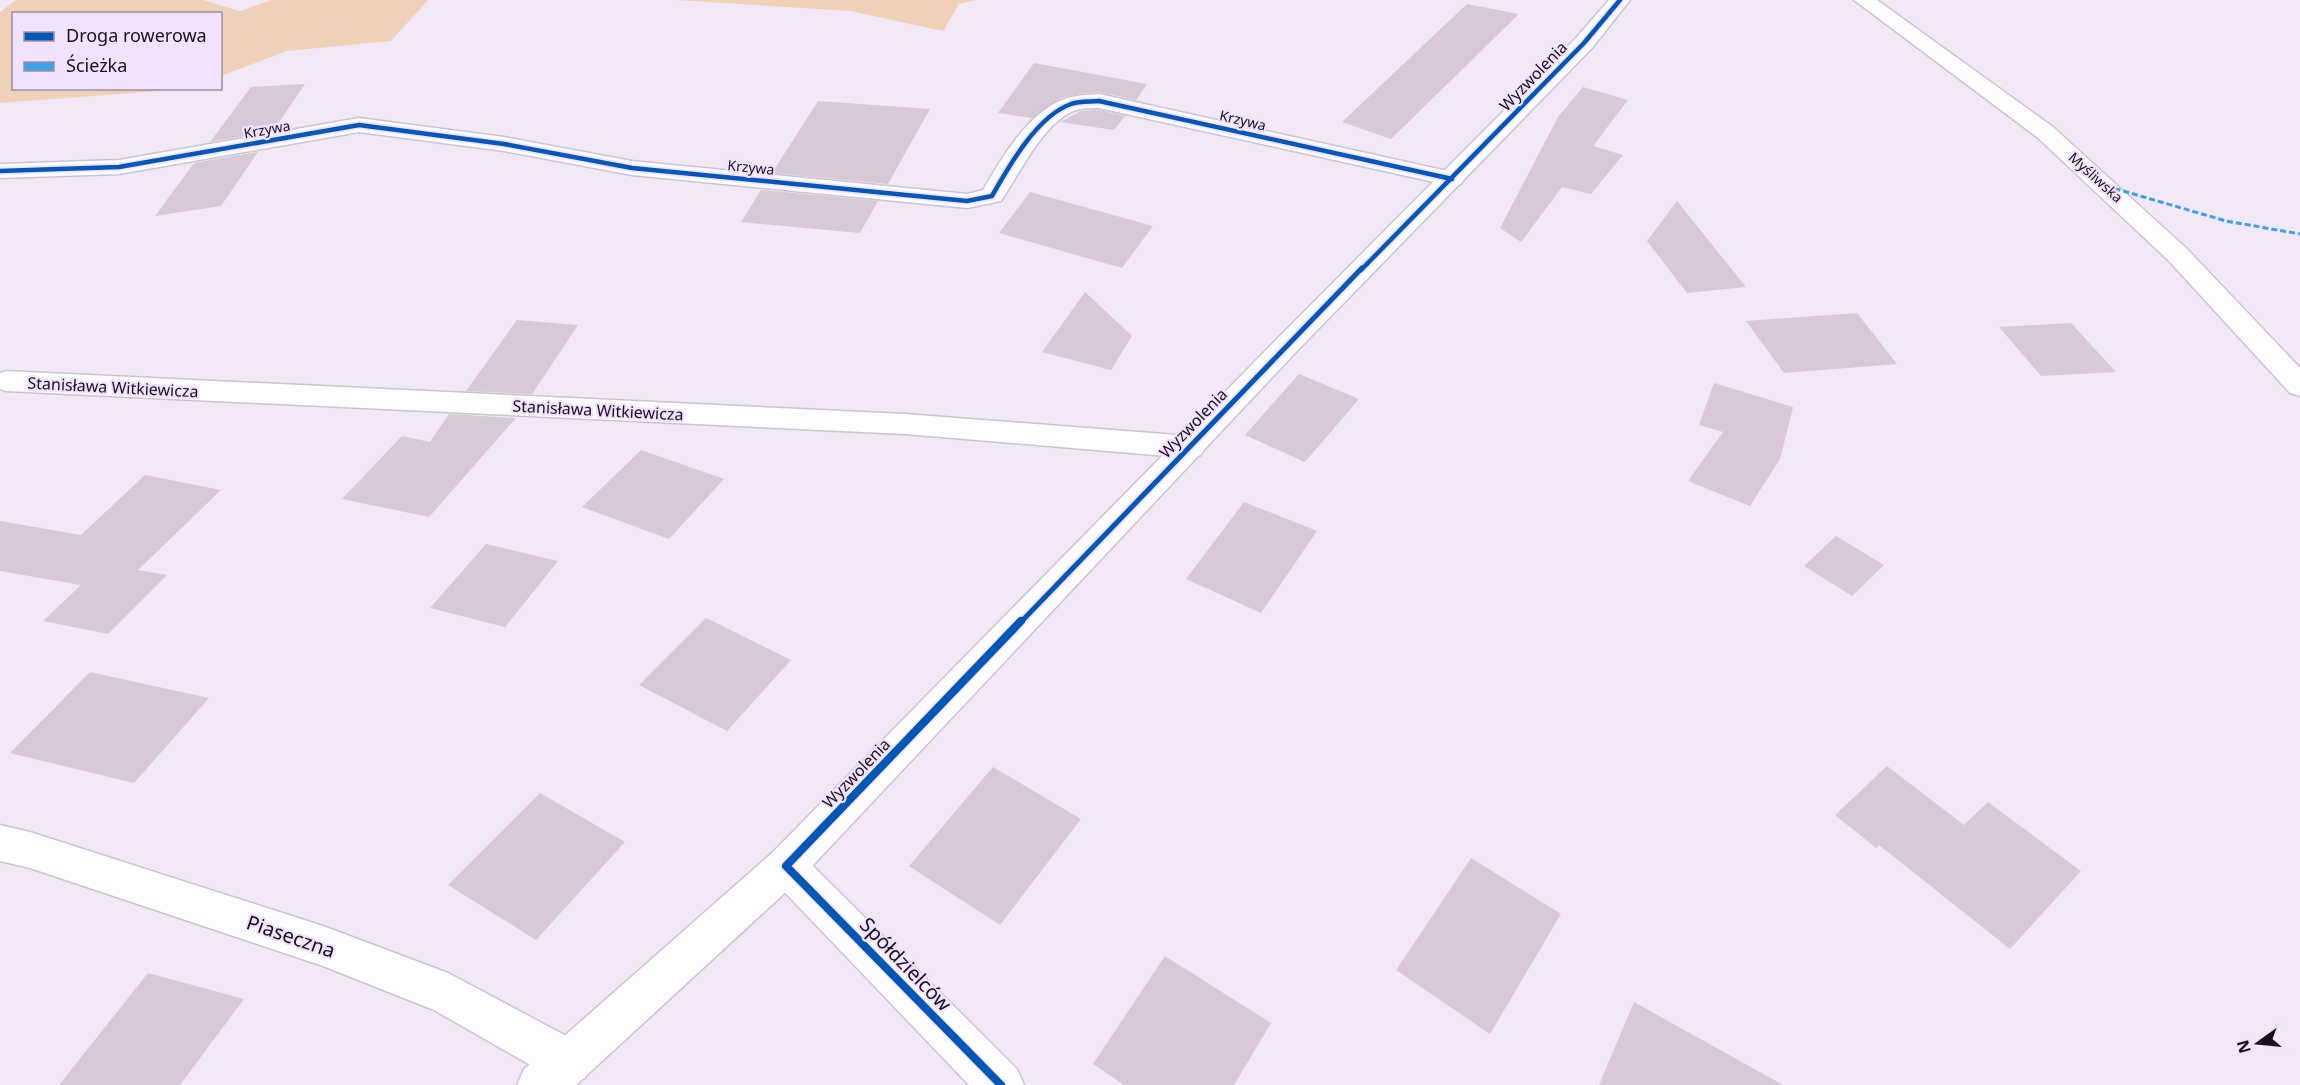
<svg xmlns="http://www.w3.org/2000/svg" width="2300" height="1085" viewBox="0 0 2300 1085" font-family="'Noto Sans',sans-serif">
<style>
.green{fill:#efd1b8}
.building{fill:#d8c8d8}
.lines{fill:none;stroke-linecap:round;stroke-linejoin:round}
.minor-casing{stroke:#cdc3d2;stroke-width:3}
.tertiary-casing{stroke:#cdc3d2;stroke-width:3}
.minor{fill:#fdfcfe;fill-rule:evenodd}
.tertiary{fill:#fdfcfe;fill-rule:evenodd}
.quiet{stroke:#3da1ea;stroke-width:3;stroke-dasharray:6 3;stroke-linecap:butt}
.cycleway-far2-casing{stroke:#f3e2fd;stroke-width:8}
.cycleway-far1-casing{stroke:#f3e2fd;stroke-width:9}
.cycleway-casing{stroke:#f3e2fd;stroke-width:11}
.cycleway-far2{stroke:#0057b8;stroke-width:4.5}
.cycleway-far1{stroke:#0057b8;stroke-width:5}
.cycleway{stroke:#0057b8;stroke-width:8}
.labels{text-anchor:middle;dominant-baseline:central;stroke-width:4.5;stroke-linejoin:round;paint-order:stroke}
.far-street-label{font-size:14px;fill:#190f1e;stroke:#f3e2fd}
.street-label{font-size:16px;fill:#190f1e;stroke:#f3e2fd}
.near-street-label{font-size:20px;fill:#190f1e;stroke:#f3e2fd}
</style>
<rect width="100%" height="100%" fill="#f2e8f7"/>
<g class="green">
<polygon points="16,0 203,0 240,11 272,0 428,0 391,41 287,51 221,76 220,14 14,14 14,88 186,89 0,103 0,12"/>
<polygon points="677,0 976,0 959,4 943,31 850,11"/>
</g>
<g class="building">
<polygon points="1467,4 1519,14 1391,139 1342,122"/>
<polygon points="1034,63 1147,84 1136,100 1099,92 1085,93 1061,98 1032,118 998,113"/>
<polygon points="305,84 273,131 210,142 251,87"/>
<polygon points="1583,87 1628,100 1593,146 1623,155 1591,194 1562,187 1521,242 1500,228 1558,117"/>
<polygon points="818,101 930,109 888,184 772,173"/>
<polygon points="1099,110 1125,116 1114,130 1060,122 1081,111"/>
<polygon points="258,152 221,206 155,216 194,163"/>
<polygon points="761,190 878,201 860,233 741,222"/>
<polygon points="1030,192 1153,226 1122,268 999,233"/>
<polygon points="1677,201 1746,287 1687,293 1647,241"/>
<polygon points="1085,292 1132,336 1111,370 1042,352"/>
<polygon points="1857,313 1897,364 1784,373 1746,321"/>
<polygon points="517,320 578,325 532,394 466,391"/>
<polygon points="2071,323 2116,372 2041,376 1999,327"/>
<polygon points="1299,374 1359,399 1305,462 1245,435"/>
<polygon points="1714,383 1793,407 1780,459 1750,506 1688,481 1723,432 1699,425"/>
<polygon points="449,414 516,418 429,517 342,499 402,436 430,442"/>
<polygon points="641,450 724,479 669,539 582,507"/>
<polygon points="145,475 221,490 138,570 167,575 108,634 43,621 81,585 0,571 0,521 81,535"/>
<polygon points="1244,502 1317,531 1261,613 1186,579"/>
<polygon points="1836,536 1884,565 1852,596 1804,566"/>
<polygon points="486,544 558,561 505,627 430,608"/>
<polygon points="706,618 791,660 727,731 639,685"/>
<polygon points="90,672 209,698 134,783 10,753"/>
<polygon points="1887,766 1964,825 1988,802 2081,871 2010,949 1879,845 1876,848 1835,815"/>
<polygon points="993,767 1081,819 1000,925 909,866"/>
<polygon points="540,793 625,842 536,940 448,885"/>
<polygon points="1471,858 1561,914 1490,1034 1396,970"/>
<polygon points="1165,956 1271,1023 1234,1085 1124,1085 1093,1064"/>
<polygon points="148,973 244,999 180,1085 59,1085"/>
<polygon points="1634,1002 1783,1085 1599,1085"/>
</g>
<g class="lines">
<g class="minor-casing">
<g id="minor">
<polygon points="1854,0 1877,0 2053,127 2187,249 2300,368 2300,396 2290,393 2169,261 2037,137"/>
<path d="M 1099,94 L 1452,172 L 1461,174 L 1464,179 L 1461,184 L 1452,186 L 1099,108 C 1093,108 1086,108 1080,109 C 1046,116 1019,175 1001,201 L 967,208 L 632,175 L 504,151 L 359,132 L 119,174 L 0,178 L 0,164 L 119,160 L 359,118 L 504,137 L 632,161 L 967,194 L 983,190 C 1001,159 1027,114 1062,100 C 1074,95 1087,95 1099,94 Z"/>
<polygon points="6,371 905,414 1190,436 1201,439 1205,447 1201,455 1190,458 905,434 6,391 0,389 0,373"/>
<polygon points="0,825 30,832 323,926 448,973 585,1046 592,1062 585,1078 569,1085 553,1078 434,1010 323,966 30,868 0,861"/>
<polygon points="786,847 800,853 1017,1069 1024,1085 969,1085 772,879 766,866 772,853"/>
</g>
</g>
<g class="tertiary-casing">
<polygon id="tertiary" points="1609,0 1630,0 1592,48 1296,352 800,879 576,1085 517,1085 524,1069 553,1046 772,853 1276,340 1576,38"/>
</g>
<use href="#minor" class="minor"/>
<use href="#tertiary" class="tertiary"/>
<polyline class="quiet" points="2106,186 2226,221 2300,234"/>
<g class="cycleway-far2-casing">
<g id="cycleway-far2">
<path d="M 0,171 L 119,167 L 359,125 L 504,144 L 632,168 L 967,201 L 992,196 C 1009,166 1037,116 1071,104 C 1080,101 1090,102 1099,101 L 1452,179"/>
<polyline points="1361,270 1584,43 1620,0"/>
</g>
</g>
<g class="cycleway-far1-casing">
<polyline id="cycleway-far1" points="1020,623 1362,268"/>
</g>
<g class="cycleway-casing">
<polyline id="cycleway" points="1001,1085 786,866 1021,621"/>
</g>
<use href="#cycleway-far2" class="cycleway-far2"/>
<use href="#cycleway-far1" class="cycleway-far1"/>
<use href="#cycleway" class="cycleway"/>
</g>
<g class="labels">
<g class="far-street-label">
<text transform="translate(1243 120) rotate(13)">Krzywa</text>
<text transform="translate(267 129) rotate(-10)">Krzywa</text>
<text transform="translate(751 167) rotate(6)">Krzywa</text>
<text transform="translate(2096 177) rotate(42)">Myśliwska</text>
</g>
<g class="street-label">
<text transform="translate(1533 76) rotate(-46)">Wyzwolenia</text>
<text transform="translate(113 387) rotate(3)">Stanisława Witkiewicza</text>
<text transform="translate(598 410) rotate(3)">Stanisława Witkiewicza</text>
<text transform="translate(1193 423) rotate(-46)">Wyzwolenia</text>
<text transform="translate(856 773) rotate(-46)">Wyzwolenia</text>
</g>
<g class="near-street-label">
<text transform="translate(291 936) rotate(19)">Piaseczna</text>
<text transform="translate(906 964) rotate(46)">Spółdzielców</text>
</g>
</g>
<rect x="12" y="12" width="210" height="78" fill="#f3e2fd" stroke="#9c8ea4" stroke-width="1.5"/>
<rect x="24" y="32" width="30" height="9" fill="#0057b8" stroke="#9c8ea4" stroke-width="1.5"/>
<text x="66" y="42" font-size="18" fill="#190f1e">Droga rowerowa</text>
<rect x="24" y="62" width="30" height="9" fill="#3da1ea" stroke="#9c8ea4" stroke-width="1.5"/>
<text x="66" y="72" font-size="18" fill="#190f1e">Ścieżka</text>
<g transform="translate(2258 1043) rotate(255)" stroke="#f3e2fd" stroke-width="4.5" paint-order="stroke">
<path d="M0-4.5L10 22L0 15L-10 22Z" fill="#190f1e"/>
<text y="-9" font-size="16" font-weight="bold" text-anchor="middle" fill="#190f1e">N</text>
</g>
</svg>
